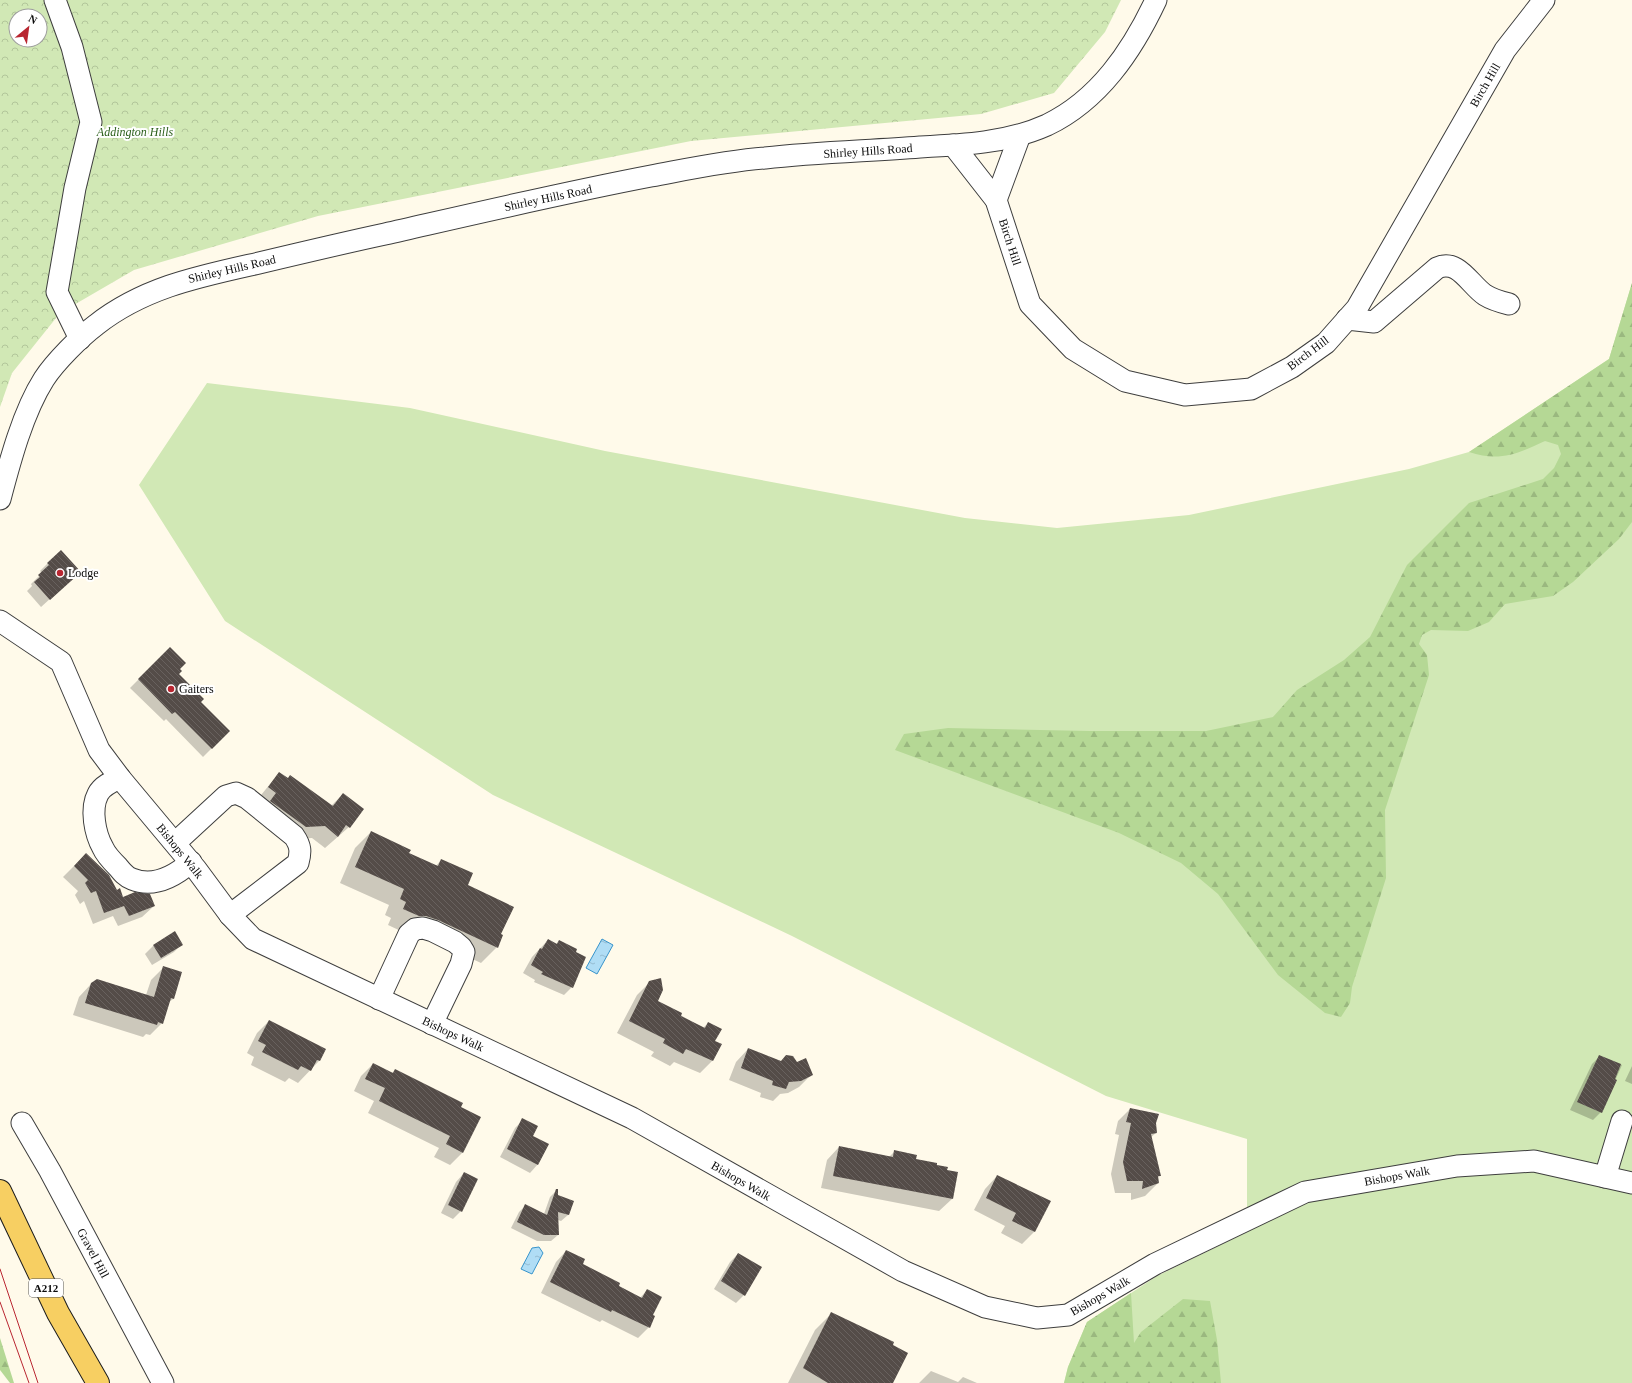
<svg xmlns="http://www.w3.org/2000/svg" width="1632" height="1383" viewBox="0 0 1632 1383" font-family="Georgia,serif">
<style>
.grass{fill:#d1e8b5}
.forest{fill:url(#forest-firs)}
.park{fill:url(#park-crowns);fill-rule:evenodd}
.water{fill:url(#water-ripples);stroke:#3894cb}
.shadow{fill:#0003}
.building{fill:url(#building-back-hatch)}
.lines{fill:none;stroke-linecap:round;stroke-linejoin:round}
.minor-casing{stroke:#3e3e3e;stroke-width:23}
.major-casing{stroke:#1c1c1c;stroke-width:24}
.minor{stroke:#fff;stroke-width:21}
.major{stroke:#f7cf62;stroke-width:22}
.tram{stroke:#b92631;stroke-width:1}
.poi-dot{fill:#b92631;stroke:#fff;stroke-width:1.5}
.labels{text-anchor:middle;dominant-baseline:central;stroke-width:4;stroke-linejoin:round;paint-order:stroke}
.shield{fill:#fff;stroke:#545454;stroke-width:1}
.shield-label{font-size:11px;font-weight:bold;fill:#0b0b0b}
.street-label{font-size:12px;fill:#0b0b0b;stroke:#fff}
.park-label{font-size:12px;font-style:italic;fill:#2d611d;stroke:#fff}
.poi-label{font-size:12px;fill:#0b0b0b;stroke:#fff;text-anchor:start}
</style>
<defs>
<pattern id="forest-firs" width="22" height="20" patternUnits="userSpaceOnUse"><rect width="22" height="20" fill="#b5d895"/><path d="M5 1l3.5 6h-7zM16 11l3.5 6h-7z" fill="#9ab87f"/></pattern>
<pattern id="park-crowns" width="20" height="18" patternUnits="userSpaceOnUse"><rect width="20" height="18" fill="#d1e8b5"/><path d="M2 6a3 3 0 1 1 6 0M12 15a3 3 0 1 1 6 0" fill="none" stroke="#b2c69a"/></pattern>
<pattern id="water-ripples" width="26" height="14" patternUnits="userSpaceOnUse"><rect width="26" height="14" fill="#b0ddf5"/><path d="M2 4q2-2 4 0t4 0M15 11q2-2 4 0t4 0" fill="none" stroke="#96bcd1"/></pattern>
<pattern id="building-back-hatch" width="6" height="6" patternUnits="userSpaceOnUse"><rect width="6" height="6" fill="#544c48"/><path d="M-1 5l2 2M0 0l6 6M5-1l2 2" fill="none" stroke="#68615e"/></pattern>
</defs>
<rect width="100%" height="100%" fill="#fffaea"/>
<polygon class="grass" points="1632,283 1632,1383 1064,1383 1068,1367 1087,1322 1157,1276 1247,1232 1247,1139 1106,1096 792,936 493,795 225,621 139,485 207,383 410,408 605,451 965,518 1057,528 1189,515 1409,469 1469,452 1609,359"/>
<g class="forest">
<path d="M 1632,283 L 1632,522 L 1619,539 L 1573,582 L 1553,596 L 1505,604 L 1489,622 L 1468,631 L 1431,630 L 1422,635 L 1419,644 L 1427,655 L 1429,675 L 1385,810 L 1386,878 L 1352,987 L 1350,1003 L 1341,1017 L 1325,1013 L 1278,975 L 1218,894 L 1181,863 L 1119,833 L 895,750 L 904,734 L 948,728 L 1090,731 L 1206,731 L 1273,717 L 1297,690 L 1344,660 L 1370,637 L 1407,565 L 1469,503 L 1543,479 L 1554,468 L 1561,454 L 1558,445 L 1545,441 C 1517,454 1499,462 1469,452 L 1609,359 Z"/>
<polygon points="1131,1293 1134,1343 1141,1332 1183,1299 1210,1301 1217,1340 1221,1383 1064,1383 1068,1367 1087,1322"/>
<polygon points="0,1338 14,1383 10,1383 0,1370"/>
</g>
<path class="park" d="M 0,0 L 1121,0 L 1105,32 L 1054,93 L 981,114 L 691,141 L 318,216 L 134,270 L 60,313 L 12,373 L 0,407 ZM 16,16 L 40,16 L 40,40 L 16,40 Z"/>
<g class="water">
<polygon points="602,939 613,945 597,974 586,968"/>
<polygon points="539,1247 543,1253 532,1274 521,1269 532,1248"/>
</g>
<g class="shadow">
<polygon points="48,563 72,579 41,607 27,591 32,586 31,584 42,573 40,571"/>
<polygon points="170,648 179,669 177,674 200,702 229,731 203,757 166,719 164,721 130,688"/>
<polygon points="279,773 331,806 343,794 349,827 325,848 312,838 293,839 257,800"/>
<polygon points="371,832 408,853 436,866 441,860 466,885 500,935 497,947 481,963 421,935 403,932 388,925 391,918 385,915 389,905 340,883 355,848"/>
<polygon points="86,854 123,898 154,906 142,917 118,926 113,916 93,924 84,901 80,904 75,895 78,891 63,877"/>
<polygon points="548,940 556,944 559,941 572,987 564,995 534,982 535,980 523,973 532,957"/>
<polygon points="182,944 174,952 152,965 145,954 153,946"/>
<polygon points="164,967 181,973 173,999 168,1003 162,1023 150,1035 146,1034 143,1037 73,1015 79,997 91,984 146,995 151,980"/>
<polygon points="650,982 656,1001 703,1028 708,1023 714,1042 720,1045 712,1061 700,1073 674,1062 670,1066 651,1056 654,1052 617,1033 637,995"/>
<polygon points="269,1021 319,1061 298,1083 289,1078 285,1082 251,1065 254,1057 247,1053 257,1033"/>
<polygon points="748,1049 780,1062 812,1074 799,1087 788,1093 780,1094 773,1101 760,1097 761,1093 729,1080 736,1062"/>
<polygon points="1600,1056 1622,1065 1601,1112 1593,1120 1570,1110 1592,1064"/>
<polygon points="373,1064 392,1073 395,1070 459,1107 463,1152 450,1165 434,1157 439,1148 368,1113 374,1101 354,1091 361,1076"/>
<polygon points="1632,1066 1632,1084 1625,1081"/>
<polygon points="1130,1109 1156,1133 1150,1138 1160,1176 1157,1178 1158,1183 1145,1196 1131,1200 1131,1193 1115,1193 1111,1174 1119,1135 1115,1134 1118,1121"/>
<polygon points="523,1120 532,1137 538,1164 530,1173 500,1157 515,1128"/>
<polygon points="839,1147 889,1157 894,1152 915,1160 952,1199 939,1211 821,1188 827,1160"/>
<polygon points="464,1173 461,1211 453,1219 441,1213 456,1182"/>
<polygon points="997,1176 1050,1201 1034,1232 1022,1244 1001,1233 1005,1226 974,1210 985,1189"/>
<polygon points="557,1190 557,1196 572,1201 568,1215 561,1221 558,1220 558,1235 551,1241 537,1241 511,1228 519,1212 525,1206 544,1214 550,1197"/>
<polygon points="566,1251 582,1265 640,1298 647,1290 651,1315 649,1327 638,1338 602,1320 600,1322 541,1293 556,1262"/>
<polygon points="738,1254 744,1295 736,1303 714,1289 730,1262"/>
<polygon points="832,1313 892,1383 788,1383 815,1330"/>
<polygon points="931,1371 958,1382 963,1377 977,1383 919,1383"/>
</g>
<g class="building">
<polygon points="61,550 81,572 50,600 34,582 40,577 38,575 49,565 47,563"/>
<polygon points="170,647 186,663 180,669 182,671 179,674 204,699 201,702 230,731 212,749 175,712 172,714 138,679"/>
<polygon points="279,772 288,778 290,775 333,806 343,793 364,809 350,828 346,825 338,837 325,826 306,827 270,801 276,793 268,787"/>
<polygon points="371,831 411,850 409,853 438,866 441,859 473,873 468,885 514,907 501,934 503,935 498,948 438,920 426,916 419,916 403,909 406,902 400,899 404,889 355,867"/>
<polygon points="86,853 109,875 117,890 120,888 123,897 135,892 150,894 155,906 129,916 124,906 104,913 96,891 91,893 85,883 88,880 74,866"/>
<polygon points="175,931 183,945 161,958 153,945"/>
<polygon points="548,939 557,944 559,940 577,949 576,952 586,957 573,988 541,974 543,972 531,965 540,948 542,949"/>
<polygon points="163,966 182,972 174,999 171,998 163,1024 158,1022 157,1025 85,1003 91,983 97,979 154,997"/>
<polygon points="661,978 663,990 658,1001 682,1013 681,1016 705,1028 708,1022 722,1029 715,1041 722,1044 713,1061 686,1049 683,1054 663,1043 665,1039 629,1021 649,981"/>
<polygon points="269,1020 326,1049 320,1061 317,1060 311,1071 301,1066 298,1070 262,1052 266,1045 258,1041"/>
<polygon points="748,1048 781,1061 786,1055 793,1056 797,1062 806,1058 813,1075 801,1081 789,1082 786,1089 772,1085 773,1081 741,1068"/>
<polygon points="1599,1055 1621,1064 1615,1079 1617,1080 1602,1113 1577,1102"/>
<polygon points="373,1063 393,1073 395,1069 463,1103 461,1107 481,1117 463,1153 446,1144 450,1136 379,1101 385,1088 365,1079"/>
<polygon points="1130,1108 1159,1114 1156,1123 1157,1133 1151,1134 1161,1176 1158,1176 1159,1183 1142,1189 1143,1181 1127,1181 1123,1162 1131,1123 1126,1122"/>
<polygon points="522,1118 538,1126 533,1136 549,1144 538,1165 507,1149"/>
<polygon points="839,1146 893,1157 894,1150 917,1155 916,1159 937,1163 937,1165 948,1167 947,1170 958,1172 953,1199 833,1176"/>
<polygon points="464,1172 478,1179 462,1212 448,1205"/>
<polygon points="997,1175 1051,1201 1035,1232 1012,1221 1016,1213 986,1198"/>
<polygon points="556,1189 558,1189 558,1195 574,1201 569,1215 558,1212 559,1235 544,1235 517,1222 525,1204 547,1215"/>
<polygon points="566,1250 585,1259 583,1264 620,1283 619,1286 642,1298 647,1289 662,1297 653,1315 655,1316 650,1328 612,1310 611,1312 550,1282"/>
<polygon points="738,1253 762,1267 745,1296 721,1281"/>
<polygon points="831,1312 894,1342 893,1345 908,1353 893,1383 828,1383 803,1368"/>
</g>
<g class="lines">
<g class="minor-casing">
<g id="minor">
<polyline points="55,0 72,47 91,122 75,188 57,292 80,339"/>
<polyline points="953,145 996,200 1030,304 1073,349 1125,381 1185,395 1251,389 1292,367 1326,343 1357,308 1505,50 1544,0"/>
<polyline points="996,200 1020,135"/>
<path d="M 1347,319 L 1374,322 L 1437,268 C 1458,258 1470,285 1485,295 C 1493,300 1501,302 1509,304"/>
<path d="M 0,499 C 10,461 23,412 44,379 C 55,362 80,337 96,325 C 144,287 201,276 259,263 C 301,253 343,243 385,234 C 473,214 562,193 651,176 C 689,169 726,161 765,158 C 816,152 869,151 920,147 C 963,145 1007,143 1047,125 C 1099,100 1132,51 1156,0"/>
<polyline points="0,621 61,662 99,750 120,778 196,869 230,915 253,939 632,1118 903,1271 985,1307 1037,1318 1068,1315 1155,1264 1305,1192 1457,1166 1534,1161 1632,1183"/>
<path d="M 120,778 C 111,782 102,786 98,794 C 90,809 95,834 103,848 C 106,855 113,862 118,867 C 122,872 126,877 132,879 C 154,888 175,876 191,862"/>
<path d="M 175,843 L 226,796 L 236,793 L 247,798 L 294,836 C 301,846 301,852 298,863 L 230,915"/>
<polyline points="379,999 409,934 415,929 423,928 433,931 455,942 461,947 464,952 461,964 432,1024"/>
<polyline points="22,1123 50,1171 163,1383"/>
<polyline points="1605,1177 1622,1121"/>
</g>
</g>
<g class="major-casing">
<polyline id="major" points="0,1191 58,1313 98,1383"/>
</g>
<use href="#minor" class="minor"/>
<use href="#major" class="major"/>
<g class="tram">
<polyline points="0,1269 38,1383"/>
<polyline points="0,1302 29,1383"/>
</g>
</g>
<g class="poi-dot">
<circle cx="60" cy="573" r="4"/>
<circle cx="171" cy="689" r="4"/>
</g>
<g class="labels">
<rect class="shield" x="29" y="1279" width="34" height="18" rx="3"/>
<g class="shield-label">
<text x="46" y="1288">A212</text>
</g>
<g class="street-label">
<text transform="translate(1485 85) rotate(-60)">Birch Hill</text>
<text transform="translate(868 151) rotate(-4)">Shirley Hills Road</text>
<text transform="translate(548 198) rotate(-12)">Shirley Hills Road</text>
<text transform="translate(1010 242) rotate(72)">Birch Hill</text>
<text transform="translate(232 269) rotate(-13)">Shirley Hills Road</text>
<text transform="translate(1308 353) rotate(-37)">Birch Hill</text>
<text transform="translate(180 851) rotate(51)">Bishops Walk</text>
<text transform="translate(453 1034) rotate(25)">Bishops Walk</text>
<text transform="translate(1397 1176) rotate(-10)">Bishops Walk</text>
<text transform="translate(741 1181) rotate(30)">Bishops Walk</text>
<text transform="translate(93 1253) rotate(62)">Gravel Hill</text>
<text transform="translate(1100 1296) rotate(-30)">Bishops Walk</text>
</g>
<g class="park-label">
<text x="135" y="132">Addington Hills</text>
</g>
<g class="poi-label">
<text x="68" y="573">Lodge</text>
<text x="179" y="689">Gaiters</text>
</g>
</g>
<g transform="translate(28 28) rotate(29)"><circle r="19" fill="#ffffff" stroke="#9d9d9d"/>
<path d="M0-3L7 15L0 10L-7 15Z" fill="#b92631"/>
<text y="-6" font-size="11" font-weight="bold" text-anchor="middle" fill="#0b0b0b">N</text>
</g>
</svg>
